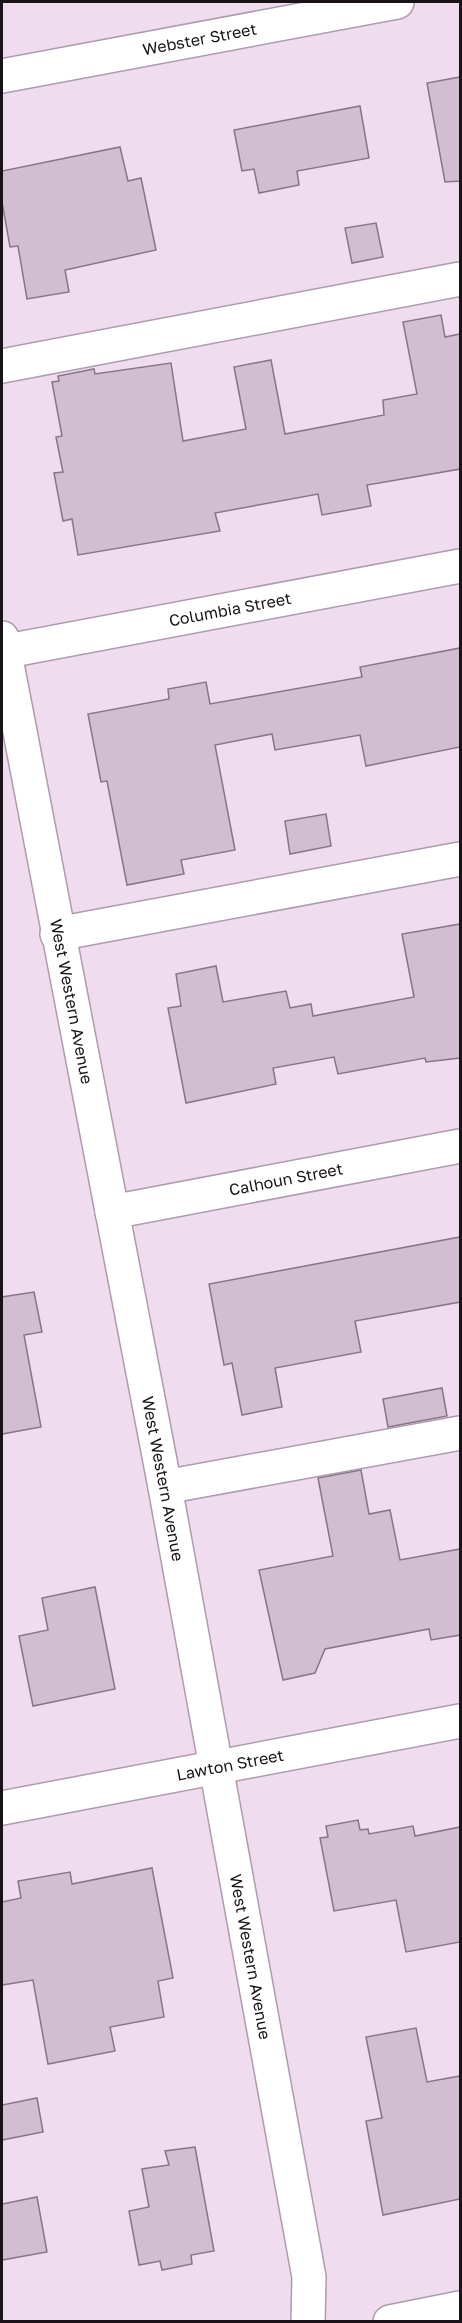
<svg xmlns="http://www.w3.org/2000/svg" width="462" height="2323" viewBox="0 0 462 2323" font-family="'Golos Text',sans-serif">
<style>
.building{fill:#d1bfd1;stroke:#877687;stroke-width:1.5}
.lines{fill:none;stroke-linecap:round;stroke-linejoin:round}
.minor-casing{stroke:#ae9cae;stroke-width:36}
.minor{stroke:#fff;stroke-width:33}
.labels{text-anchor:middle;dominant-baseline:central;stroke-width:6;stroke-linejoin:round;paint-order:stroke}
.street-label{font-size:16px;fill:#191319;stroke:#fce9fb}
</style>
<rect width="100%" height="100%" fill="#efdcee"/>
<g class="building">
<polygon points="460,77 460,181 445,182 427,83"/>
<polygon points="360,106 369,158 297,171 299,185 259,193 254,169 242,171 234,130"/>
<polygon points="120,147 128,181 141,178 156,250 65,270 69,292 27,299 18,246 10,247 2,202 2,171"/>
<polygon points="376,223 383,257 352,263 345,228"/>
<polygon points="441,315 445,337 460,334 460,469 367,485 371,506 322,515 318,494 215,513 220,531 78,555 72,519 63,521 54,473 63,472 56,437 62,436 52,382 59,381 58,376 94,369 95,374 171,363 183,441 246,429 234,367 271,360 285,434 384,415 383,400 417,394 403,322"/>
<polygon points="460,648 460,747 366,766 360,735 275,750 272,734 215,745 235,850 181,860 184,874 127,885 107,781 101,782 88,714 169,699 168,689 206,682 210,704 362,677 360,667"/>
<polygon points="326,814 331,846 290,854 285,821"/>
<polygon points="460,924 460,1058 426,1062 425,1058 338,1074 334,1057 273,1068 276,1084 186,1103 168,1008 181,1006 176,974 216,966 223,1002 286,991 290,1008 311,1004 313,1016 414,997 402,934"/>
<polygon points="460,1237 460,1302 355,1321 361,1352 275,1368 282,1407 242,1415 232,1363 224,1365 209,1284"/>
<polygon points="34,1292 42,1332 24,1335 41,1427 2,1434 2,1297"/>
<polygon points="442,1388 447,1416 388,1427 383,1399"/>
<polygon points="361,1470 369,1514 390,1510 400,1560 460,1549 460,1635 431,1640 429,1629 325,1649 315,1673 283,1680 259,1570 333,1556 318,1478"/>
<polygon points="95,1587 115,1689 33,1706 19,1636 48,1630 42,1598"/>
<polygon points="358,1820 360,1830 368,1829 369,1834 413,1826 415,1836 460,1827 460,1942 406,1952 396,1900 334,1911 320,1838 328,1837 326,1826"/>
<polygon points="152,1868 173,1978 158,1981 164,2017 110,2027 115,2051 48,2064 33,1980 2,1985 2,1902 21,1898 18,1881 70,1872 72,1884"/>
<polygon points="416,2028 427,2082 460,2076 460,2199 383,2215 366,2121 382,2118 366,2037"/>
<polygon points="37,2098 43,2132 2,2140 2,2105"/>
<polygon points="195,2147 214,2251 191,2255 192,2264 162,2270 160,2261 139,2265 129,2211 149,2207 142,2169 169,2165 165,2151"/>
<polygon points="37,2197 47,2252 2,2260 2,2204"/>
</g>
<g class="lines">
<g class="minor-casing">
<g id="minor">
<path id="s1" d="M 2,76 L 397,2"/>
<polyline points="2,366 460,279"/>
<path id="s2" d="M 2,638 L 165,1487 L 309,2277 L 308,2322"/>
<path id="s3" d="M 2,652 L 460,566"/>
<polyline points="57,934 460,859"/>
<path id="s4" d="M 112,1212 L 460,1146"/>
<polyline points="165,1487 460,1433"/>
<path id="s5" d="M 2,1808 L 460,1721"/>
<polyline points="390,2322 460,2308"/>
</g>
</g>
<use href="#minor" class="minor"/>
</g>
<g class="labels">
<g class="street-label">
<text stroke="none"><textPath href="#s1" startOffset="201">Webster Street</textPath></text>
<text stroke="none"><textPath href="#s3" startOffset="232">Columbia Street</textPath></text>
<text stroke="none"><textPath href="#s2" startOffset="370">West Western Avenue</textPath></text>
<text stroke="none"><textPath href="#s4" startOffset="177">Calhoun Street</textPath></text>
<text stroke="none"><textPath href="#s2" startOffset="856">West Western Avenue</textPath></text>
<text stroke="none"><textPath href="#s5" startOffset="232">Lawton Street</textPath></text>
<text stroke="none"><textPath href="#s2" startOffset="1342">West Western Avenue</textPath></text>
</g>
</g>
<rect width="462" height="2323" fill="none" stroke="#191319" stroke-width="6"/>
</svg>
